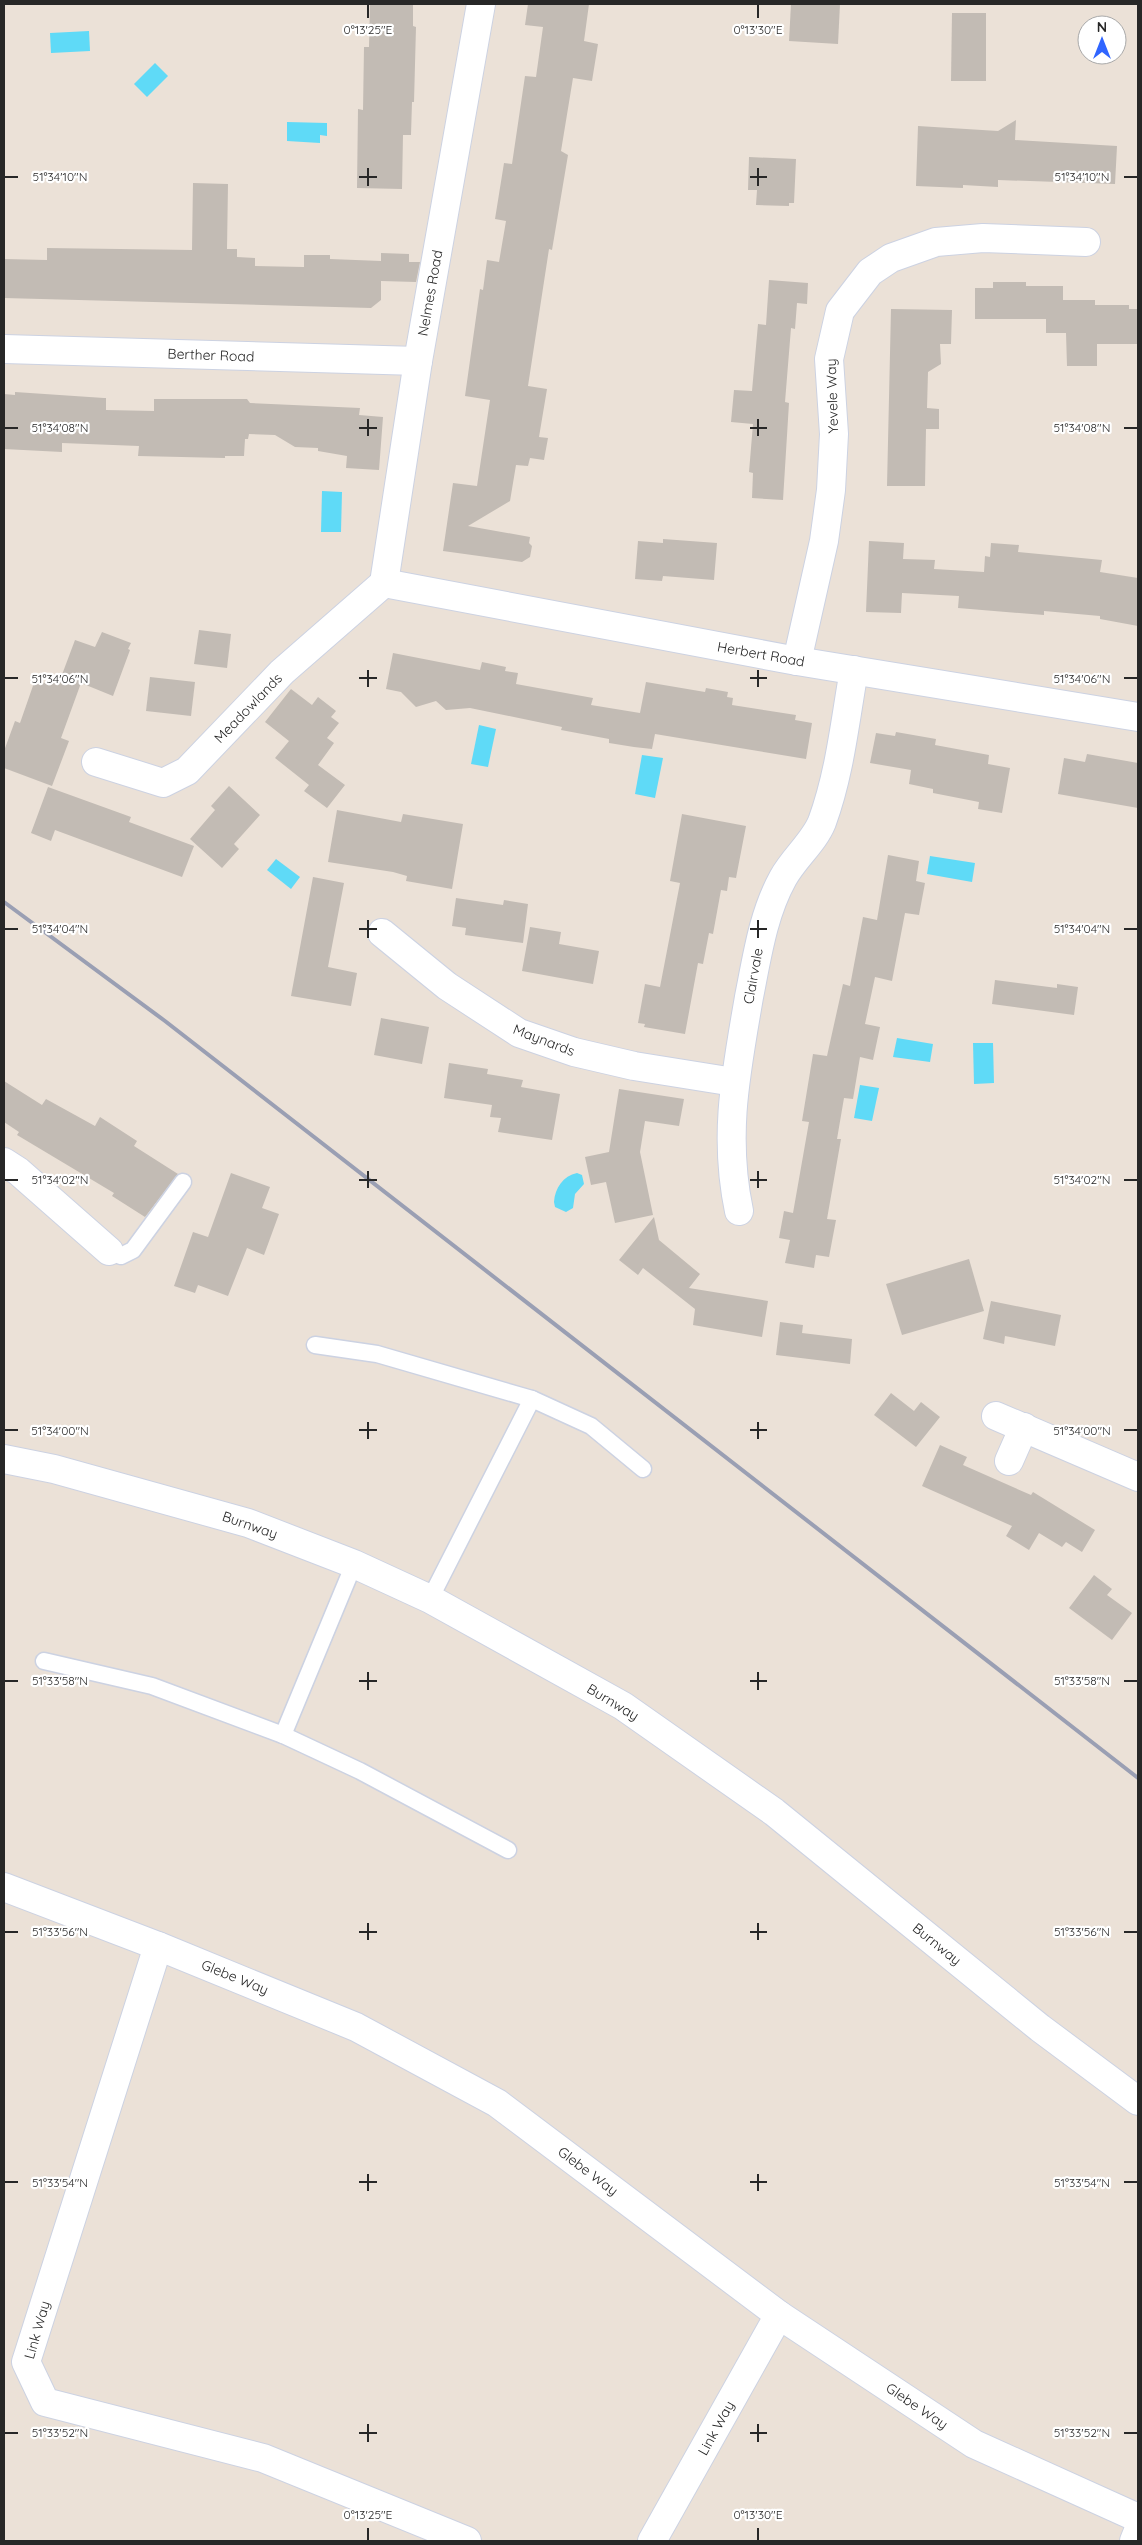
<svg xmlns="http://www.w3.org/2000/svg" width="1142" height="2545" viewBox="0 0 1142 2545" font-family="Quicksand,sans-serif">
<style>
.water{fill:#5fdaf7}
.building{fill:#c2bbb4}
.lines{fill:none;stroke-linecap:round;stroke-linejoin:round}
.lane-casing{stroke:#ccd2e2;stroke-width:19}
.street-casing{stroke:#ccd2e2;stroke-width:30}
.lane{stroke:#fff;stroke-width:16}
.street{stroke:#fff;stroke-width:28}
.rail{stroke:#9a9fb3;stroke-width:4}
.ticks{fill:none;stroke:#272727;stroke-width:2}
.labels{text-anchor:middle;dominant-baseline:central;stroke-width:4.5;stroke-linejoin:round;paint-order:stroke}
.street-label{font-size:14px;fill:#272727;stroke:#fff}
.ticks-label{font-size:12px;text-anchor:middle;fill:#272727;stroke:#fff;stroke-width:4.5;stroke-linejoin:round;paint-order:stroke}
</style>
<rect width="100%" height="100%" fill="#ebe1d7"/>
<g class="water">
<polygon points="89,31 90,51 51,53 50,33"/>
<polygon points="155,63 168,76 147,97 134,84"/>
<polygon points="287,122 327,123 327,136 320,135 320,143 287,141"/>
<polygon points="322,491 342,492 341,532 321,532"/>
<polygon points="479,725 496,729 488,767 471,764"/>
<polygon points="642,755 663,758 655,798 635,794"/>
<polygon points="930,856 975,863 972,882 927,874"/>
<polygon points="276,859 300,877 291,889 267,870"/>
<polygon points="897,1038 933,1044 930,1062 893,1057"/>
<polygon points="973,1043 993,1043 994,1083 974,1084"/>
<polygon points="860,1085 879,1088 872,1121 854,1118"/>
<path d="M 577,1173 L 582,1175 L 584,1184 L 575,1194 L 573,1208 L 566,1212 L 555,1207 L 554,1202 C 555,1188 563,1176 577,1173 Z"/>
</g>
<g class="building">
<polygon points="370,4 413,4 413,26 416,27 414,102 412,102 411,135 403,135 402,189 357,188 358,109 363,110 364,47 369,47"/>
<polygon points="528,4 589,4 584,41 598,44 592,81 573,78 561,151 568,155 552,250 549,249 528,386 547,389 539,437 548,438 544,460 530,458 528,466 516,465 510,501 468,526 530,537 529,543 532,546 530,557 522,562 443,551 453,483 477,486 490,400 465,396 480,289 483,290 487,260 499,262 506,221 495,219 504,163 512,164 525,76 536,77 543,27 525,25"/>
<polygon points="791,4 840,4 838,44 789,41"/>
<polygon points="952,13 986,13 986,81 951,81"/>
<polygon points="1016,120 1015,140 1117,146 1115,184 998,180 998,187 963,185 963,188 916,186 918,126 998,131"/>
<polygon points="749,157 796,159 794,203 789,203 789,206 756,205 757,190 748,190"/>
<polygon points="193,183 228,184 227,249 237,249 237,257 255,258 255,266 304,267 304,255 330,255 330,259 381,261 381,253 409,254 409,262 420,262 416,282 381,281 381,300 371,308 4,298 4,259 47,260 47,248 192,250"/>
<polygon points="769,280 808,283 807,304 797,303 795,329 791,328 785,402 789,403 783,500 752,498 753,473 749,472 753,424 731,422 734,390 752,391 758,324 766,325"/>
<polygon points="993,282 1026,282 1026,286 1063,286 1063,300 1095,300 1095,305 1129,305 1129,309 1138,309 1138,344 1097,344 1097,366 1067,366 1066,333 1046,333 1046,319 975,319 975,288 993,288"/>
<polygon points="891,309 952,310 951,344 940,344 941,364 928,372 927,408 939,409 939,429 926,429 925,486 887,486"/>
<polygon points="15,392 104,398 106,398 106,410 154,411 154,399 247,399 250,403 360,408 359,415 383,417 379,470 346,468 347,456 318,451 318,448 295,447 275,435 249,434 248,439 245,439 244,456 225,456 225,458 138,456 139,446 62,443 62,452 4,449 4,394 15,395"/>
<polygon points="663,539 717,543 714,580 663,576 662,581 635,579 638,541 663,543"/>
<polygon points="869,541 904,543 903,559 935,560 934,569 984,572 985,556 990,557 991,543 1019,545 1018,552 1102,560 1100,572 1138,578 1138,626 1100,619 1100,616 1044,611 1044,615 958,608 959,596 902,593 901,613 866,612"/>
<polygon points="199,630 231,634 227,668 194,664"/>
<polygon points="102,632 131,643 128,649 130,650 113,696 81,683 61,738 69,741 52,786 4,768 4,751 15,721 20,723 35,680 48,684 50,677 60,680 75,640 95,647"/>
<polygon points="393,653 480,670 482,662 506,667 505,671 518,673 516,684 593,698 591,705 640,713 646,682 705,692 706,688 728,692 727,697 733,698 732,705 796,715 795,720 812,723 806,759 655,734 652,749 634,747 609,743 609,739 561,730 562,727 470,708 446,710 436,701 416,707 401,692 386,689"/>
<polygon points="150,677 195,682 191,716 146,711"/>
<polygon points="291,689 312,705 318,697 336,711 331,717 339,723 327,738 334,743 318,765 345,785 327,808 304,791 309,785 275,758 289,741 265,722"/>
<polygon points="896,732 936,739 935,745 989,755 988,764 1010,768 1002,813 978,809 979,802 933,793 933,789 909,784 911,770 870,763 876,733 895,736"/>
<polygon points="1087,754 1138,763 1138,808 1058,794 1064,758 1085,762"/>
<polygon points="229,786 260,815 234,844 239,849 222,868 190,839 215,810 211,806"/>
<polygon points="48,787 131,817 129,822 194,846 182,877 55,830 51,841 31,833"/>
<polygon points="337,810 401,822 403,814 463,824 452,889 406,881 407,876 393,872 328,862"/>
<polygon points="682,814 746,826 736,878 729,877 727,891 721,890 713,934 709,933 703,964 698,963 685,1034 644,1027 645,1024 638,1023 645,984 660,987 680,883 670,881"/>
<polygon points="888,855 919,861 916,881 925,883 919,915 905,913 892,981 875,977 865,1024 880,1027 873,1060 860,1057 853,1099 844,1098 837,1139 841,1139 827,1219 836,1220 829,1257 816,1255 814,1268 785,1263 790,1240 779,1238 784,1211 793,1213 809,1122 802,1121 813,1054 827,1056 843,984 850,986 863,917 877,920"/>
<polygon points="313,877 344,883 328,967 357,973 351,1006 291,996"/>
<polygon points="456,898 503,905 504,900 528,904 523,943 465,935 466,928 452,926"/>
<polygon points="530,927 561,932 559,944 599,951 593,984 522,971"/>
<polygon points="995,980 1057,988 1057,984 1078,987 1074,1015 992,1004"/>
<polygon points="381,1018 429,1027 422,1064 374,1055"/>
<polygon points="449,1063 488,1069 487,1074 523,1080 521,1087 560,1094 552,1140 498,1132 501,1118 490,1117 492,1105 444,1098"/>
<polygon points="4,1081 42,1105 46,1099 95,1126 100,1117 137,1141 134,1146 178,1174 145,1217 112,1196 114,1193 17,1135 19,1132 4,1122"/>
<polygon points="619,1089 684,1099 679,1126 645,1121 640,1152 653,1215 615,1223 606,1182 591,1185 585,1157 609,1152"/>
<polygon points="231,1173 270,1187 262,1208 279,1214 264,1255 247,1248 228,1296 198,1285 195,1293 174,1286 193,1232 208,1237"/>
<polygon points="654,1217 659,1240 700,1274 689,1288 768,1301 762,1337 693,1325 695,1309 643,1268 638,1275 619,1260"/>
<polygon points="969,1259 984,1311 902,1335 886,1284"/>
<polygon points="991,1301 1061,1315 1055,1346 1005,1336 1004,1344 983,1339"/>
<polygon points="780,1322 803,1325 802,1333 852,1339 850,1364 776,1355"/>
<polygon points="891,1393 914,1411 921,1402 940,1417 916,1447 874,1415"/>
<polygon points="940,1445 967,1457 963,1465 1031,1495 1033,1492 1095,1530 1082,1552 1066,1542 1062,1547 1039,1533 1029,1550 1006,1536 1012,1526 922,1486"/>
<polygon points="1094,1575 1112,1589 1107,1595 1132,1613 1112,1640 1069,1608"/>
</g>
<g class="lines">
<g class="lane-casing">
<g id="lane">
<polyline points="109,1251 121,1256 133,1250 183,1182"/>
<polyline points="315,1345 377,1354 532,1399 430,1599"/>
<polyline points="532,1399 591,1426 643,1469"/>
<polyline points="44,1661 152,1686 283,1735 360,1771 508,1850"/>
<polyline points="283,1735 354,1564"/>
</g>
</g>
<g class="street-casing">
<g id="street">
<polyline points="4,349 418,361"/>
<polyline points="384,583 797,661 1138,717"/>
<polyline points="384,583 418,361 481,4"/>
<polyline points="797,661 824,541 831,490 834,434 829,359 840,311 870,272 891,258 936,242 983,238 1086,242"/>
<polyline points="96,762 163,783 187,771 282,672 384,583"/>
<polyline points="382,933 447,986 519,1033 574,1052 634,1066 734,1082"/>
<polyline points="4,1162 18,1171 109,1251"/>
<path d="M 739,1211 C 723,1135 736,1073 749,997 C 757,957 763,914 783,878 C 794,858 814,842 822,822 C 840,773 845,721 854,670"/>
<polyline points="996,1416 1138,1477"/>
<polyline points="4,1459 54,1469 248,1523 354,1564 430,1599 623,1706 774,1812 1040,2028 1138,2101"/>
<polyline points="1009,1461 1024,1427"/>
<polyline points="4,1887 158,1946 356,2027 497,2103 779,2315 974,2444 1138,2518"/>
<polyline points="158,1946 26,2362 45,2402 263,2458 467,2541"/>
<polyline points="652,2541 779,2315"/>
<polyline points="1134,2541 1138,2531"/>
</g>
</g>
<use href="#lane" class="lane"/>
<use href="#street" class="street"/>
<polyline class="rail" points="4,902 165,1021 1138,1778"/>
</g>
<path class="ticks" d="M 368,5 L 368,18M 758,5 L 758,18M 368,168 L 368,186M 758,168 L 758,186M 5,177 L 18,177M 359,177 L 377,177M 750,177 L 767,177M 1124,177 L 1137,177M 368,419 L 368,436M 758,419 L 758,436M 5,428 L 18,428M 359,428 L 377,428M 750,428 L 767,428M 1124,428 L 1137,428M 368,670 L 368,687M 758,670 L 758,687M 5,678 L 18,678M 359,678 L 377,678M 750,678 L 767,678M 1124,678 L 1137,678M 368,920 L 368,938M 758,920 L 758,938M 5,929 L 18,929M 359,929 L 377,929M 750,929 L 767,929M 1124,929 L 1137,929M 368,1171 L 368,1188M 758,1171 L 758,1188M 5,1180 L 18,1180M 359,1180 L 377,1180M 750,1180 L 767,1180M 1124,1180 L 1137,1180M 368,1422 L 368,1439M 758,1422 L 758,1439M 5,1430 L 18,1430M 359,1430 L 377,1430M 750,1430 L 767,1430M 1124,1430 L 1137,1430M 368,1672 L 368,1690M 758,1672 L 758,1690M 5,1681 L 18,1681M 359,1681 L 377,1681M 750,1681 L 767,1681M 1124,1681 L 1137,1681M 368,1923 L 368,1940M 758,1923 L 758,1940M 5,1932 L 18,1932M 359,1932 L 377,1932M 750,1932 L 767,1932M 1124,1932 L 1137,1932M 368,2174 L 368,2191M 758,2174 L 758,2191M 5,2182 L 18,2182M 359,2182 L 377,2182M 750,2182 L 767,2182M 1124,2182 L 1137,2182M 368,2424 L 368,2442M 758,2424 L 758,2442M 5,2433 L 18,2433M 359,2433 L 377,2433M 750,2433 L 767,2433M 1124,2433 L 1137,2433M 368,2528 L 368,2540M 758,2528 L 758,2540"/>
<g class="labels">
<g class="street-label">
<text transform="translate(430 293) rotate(-80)">Nelmes Road</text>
<text transform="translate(211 355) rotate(2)">Berther Road</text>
<text transform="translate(832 396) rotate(-92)">Yevele Way</text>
<text transform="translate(761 654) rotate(10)">Herbert Road</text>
<text transform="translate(248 708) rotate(-46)">Meadowlands</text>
<text transform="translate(753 976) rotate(-80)">Clairvale</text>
<text transform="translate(544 1040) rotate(21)">Maynards</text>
<text transform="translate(250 1525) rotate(19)">Burnway</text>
<text transform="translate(613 1702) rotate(31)">Burnway</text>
<text transform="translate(937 1944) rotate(39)">Burnway</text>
<text transform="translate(235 1977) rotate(22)">Glebe Way</text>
<text transform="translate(588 2171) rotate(37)">Glebe Way</text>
<text transform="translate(37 2330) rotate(-74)">Link Way</text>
<text transform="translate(917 2406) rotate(34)">Glebe Way</text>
<text transform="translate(716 2428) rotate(-61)">Link Way</text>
</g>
</g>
<g class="ticks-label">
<text x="368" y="34">0°13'25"E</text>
<text x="758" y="34">0°13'30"E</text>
<text x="60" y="181">51°34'10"N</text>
<text x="1082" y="181">51°34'10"N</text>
<text x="60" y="432">51°34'08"N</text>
<text x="1082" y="432">51°34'08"N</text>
<text x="60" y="683">51°34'06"N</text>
<text x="1082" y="683">51°34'06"N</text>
<text x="60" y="933">51°34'04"N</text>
<text x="1082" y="933">51°34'04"N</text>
<text x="60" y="1184">51°34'02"N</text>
<text x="1082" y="1184">51°34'02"N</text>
<text x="60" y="1435">51°34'00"N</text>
<text x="1082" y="1435">51°34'00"N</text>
<text x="60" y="1685">51°33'58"N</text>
<text x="1082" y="1685">51°33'58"N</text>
<text x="60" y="1936">51°33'56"N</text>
<text x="1082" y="1936">51°33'56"N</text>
<text x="60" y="2187">51°33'54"N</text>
<text x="1082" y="2187">51°33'54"N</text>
<text x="60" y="2437">51°33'52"N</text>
<text x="1082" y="2437">51°33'52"N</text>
<text x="368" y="2519">0°13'25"E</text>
<text x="758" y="2519">0°13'30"E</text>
</g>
<rect width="1142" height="2545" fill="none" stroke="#272727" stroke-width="10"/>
<g transform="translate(1102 40)"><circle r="24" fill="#ffffff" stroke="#a9a9a9"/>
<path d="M0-4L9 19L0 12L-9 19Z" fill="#3065ff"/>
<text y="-8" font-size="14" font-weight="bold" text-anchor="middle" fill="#272727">N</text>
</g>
</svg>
